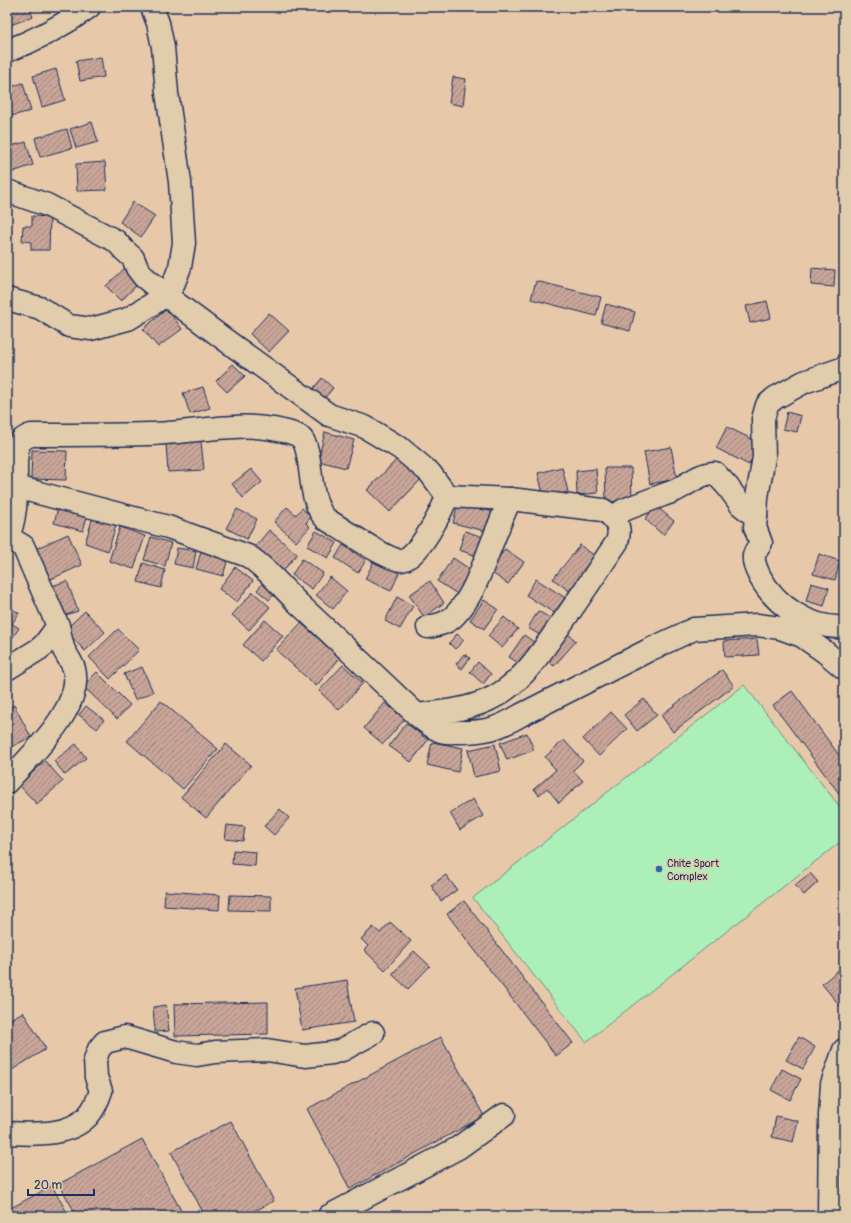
<svg xmlns="http://www.w3.org/2000/svg" width="851" height="1223" viewBox="0 0 851 1223" font-family="Pangolin,sans-serif">
<style>
.grass{fill:#adefb8;stroke:#648f8b}
.building{fill:url(#building-hatch);stroke:#1b2f5e}
.lines{fill:none;stroke-linecap:round;stroke-linejoin:round}
.minor-casing{stroke:#1b2f5e;stroke-width:25}
.minor{stroke:#e1ccab;stroke-width:22}
.poi-dot{fill:#1f6fb2;stroke:#e1ccab;stroke-width:1.5}
.labels{text-anchor:middle;dominant-baseline:central;stroke-width:3;stroke-linejoin:round;paint-order:stroke}
.poi-label{font-size:11px;fill:#1b2f5e;stroke:#e1ccab;text-anchor:start}
</style>
<defs>
<pattern id="building-hatch" width="6" height="6" patternUnits="userSpaceOnUse"><rect width="6" height="6" fill="#c9a598"/><path d="M-1 1l2-2M0 6l6-6M5 7l2-2" fill="none" stroke="#a2877f"/></pattern>
</defs>
<rect width="100%" height="100%" fill="#e7c9aa"/>
<filter id="ink" filterUnits="userSpaceOnUse"><feTurbulence type="fractalNoise" baseFrequency=".025" numOctaves="2"/><feDisplacementMap in="SourceGraphic" scale="8" xChannelSelector="R" yChannelSelector="G"/><feConvolveMatrix kernelMatrix="1 2 1 2 8 2 1 2 1" color-interpolation-filters="sRGB"/></filter>
<g filter="url(#ink)">
<polygon class="grass" points="744,685 844,812 844,839 586,1042 473,898"/>
<g class="building">
<polygon points="7,7 29,7 33,17 7,26"/>
<polygon points="101,57 104,77 80,81 76,61"/>
<polygon points="56,69 65,100 42,107 33,76"/>
<polygon points="453,77 466,79 463,106 449,103"/>
<polygon points="23,83 31,111 7,117 7,88"/>
<polygon points="92,122 98,142 76,148 70,129"/>
<polygon points="67,129 72,148 40,157 35,138"/>
<polygon points="26,142 33,165 7,174 7,147"/>
<polygon points="105,162 107,190 77,191 76,164"/>
<polygon points="133,202 155,216 141,237 120,222"/>
<polygon points="32,216 50,217 49,250 31,250 31,242 22,241 23,226 32,226"/>
<polygon points="126,267 140,282 121,301 106,286"/>
<polygon points="812,268 835,270 834,287 811,285"/>
<polygon points="536,281 601,297 596,316 531,299"/>
<polygon points="767,301 771,318 750,323 746,306"/>
<polygon points="606,304 635,312 630,331 601,323"/>
<polygon points="167,309 182,329 158,347 143,329"/>
<polygon points="269,313 289,331 269,352 250,334"/>
<polygon points="233,364 245,376 227,392 216,381"/>
<polygon points="322,378 333,388 323,400 312,390"/>
<polygon points="203,387 210,408 190,414 183,393"/>
<polygon points="787,412 801,416 797,432 783,429"/>
<polygon points="727,427 760,443 749,465 716,448"/>
<polygon points="325,432 354,440 346,468 318,461"/>
<polygon points="201,441 204,470 168,472 166,444"/>
<polygon points="671,447 677,479 650,484 644,452"/>
<polygon points="32,450 67,451 66,480 31,479"/>
<polygon points="400,456 423,477 390,512 367,490"/>
<polygon points="562,467 568,492 544,498 538,473"/>
<polygon points="605,468 631,468 632,501 606,502"/>
<polygon points="251,469 262,482 243,498 232,484"/>
<polygon points="596,469 598,493 577,495 576,471"/>
<polygon points="458,503 498,513 493,533 453,523"/>
<polygon points="59,504 88,513 83,531 54,523"/>
<polygon points="656,506 674,521 663,535 645,519"/>
<polygon points="287,507 296,515 302,508 311,517 306,523 310,527 296,542 274,522"/>
<polygon points="237,509 257,519 247,539 226,528"/>
<polygon points="93,517 116,525 108,551 85,543"/>
<polygon points="120,527 145,536 134,569 109,561"/>
<polygon points="269,530 297,554 283,571 255,547"/>
<polygon points="316,531 337,543 328,558 307,546"/>
<polygon points="465,531 486,538 480,557 459,550"/>
<polygon points="68,534 82,565 49,580 35,549"/>
<polygon points="151,537 171,543 165,566 144,560"/>
<polygon points="343,545 366,560 358,573 335,558"/>
<polygon points="580,545 599,559 572,593 553,579"/>
<polygon points="177,548 196,551 193,568 174,564"/>
<polygon points="202,548 229,555 223,576 196,569"/>
<polygon points="505,549 524,562 508,584 489,571"/>
<polygon points="819,554 840,561 835,580 813,574"/>
<polygon points="453,558 474,572 459,595 437,581"/>
<polygon points="302,559 323,573 312,589 292,575"/>
<polygon points="374,561 399,573 391,591 365,579"/>
<polygon points="143,563 165,570 161,588 138,582"/>
<polygon points="235,567 253,581 237,602 219,589"/>
<polygon points="330,577 347,591 333,609 316,595"/>
<polygon points="536,579 567,599 557,615 526,595"/>
<polygon points="67,581 78,611 60,617 49,587"/>
<polygon points="430,581 444,603 424,617 409,595"/>
<polygon points="263,583 275,593 269,600 257,590"/>
<polygon points="811,583 829,588 824,606 806,601"/>
<polygon points="253,592 270,607 249,630 232,615"/>
<polygon points="397,597 413,606 400,629 385,621"/>
<polygon points="484,600 498,609 484,629 470,620"/>
<polygon points="7,606 19,613 12,624 19,628 11,640 7,638"/>
<polygon points="85,611 105,632 85,651 65,630"/>
<polygon points="538,611 555,621 545,638 528,628"/>
<polygon points="504,617 518,629 502,648 488,636"/>
<polygon points="265,620 283,636 261,661 243,645"/>
<polygon points="301,623 340,658 316,686 276,650"/>
<polygon points="118,629 139,650 110,679 89,657"/>
<polygon points="567,633 576,641 554,666 545,659"/>
<polygon points="457,634 464,640 455,649 449,643"/>
<polygon points="524,635 538,645 523,666 509,657"/>
<polygon points="757,639 759,655 725,657 724,641"/>
<polygon points="464,654 470,658 462,669 456,664"/>
<polygon points="478,662 491,674 483,684 470,672"/>
<polygon points="343,665 363,683 339,710 319,691"/>
<polygon points="142,667 153,692 135,700 124,674"/>
<polygon points="722,670 734,686 673,732 661,715"/>
<polygon points="97,672 130,705 117,719 83,686"/>
<polygon points="792,691 844,762 844,800 773,705"/>
<polygon points="644,699 657,715 637,731 624,715"/>
<polygon points="161,701 218,749 183,789 127,741"/>
<polygon points="385,703 405,719 383,744 364,728"/>
<polygon points="14,705 31,737 7,749 7,709"/>
<polygon points="86,706 104,720 97,729 79,715"/>
<polygon points="611,712 627,729 599,756 583,739"/>
<polygon points="406,723 428,740 411,762 389,746"/>
<polygon points="527,733 534,750 507,760 500,743"/>
<polygon points="564,740 583,761 573,770 583,781 559,803 547,788 539,795 534,789 556,770 545,757"/>
<polygon points="432,742 463,748 458,772 427,765"/>
<polygon points="76,744 86,758 65,775 54,761"/>
<polygon points="226,744 251,765 206,818 181,797"/>
<polygon points="495,744 501,771 474,777 468,750"/>
<polygon points="45,761 63,781 37,804 19,785"/>
<polygon points="473,799 483,816 460,830 450,813"/>
<polygon points="280,809 289,818 274,835 264,826"/>
<polygon points="227,825 245,827 243,841 225,839"/>
<polygon points="233,850 256,852 255,866 232,864"/>
<polygon points="810,873 818,882 804,895 795,885"/>
<polygon points="446,875 457,890 441,901 431,885"/>
<polygon points="165,891 220,895 219,910 164,906"/>
<polygon points="230,895 271,896 271,911 229,910"/>
<polygon points="464,901 573,1043 556,1056 447,914"/>
<polygon points="390,922 411,941 385,970 364,950 368,946 361,939 373,927 380,933"/>
<polygon points="414,951 430,966 408,989 392,974"/>
<polygon points="844,965 844,1002 840,1006 822,984"/>
<polygon points="347,980 354,1022 302,1030 295,988"/>
<polygon points="268,1002 268,1034 175,1036 174,1004"/>
<polygon points="166,1005 169,1031 155,1032 153,1007"/>
<polygon points="23,1012 46,1049 7,1073 7,1021"/>
<polygon points="441,1037 484,1116 350,1189 307,1109"/>
<polygon points="799,1037 815,1047 803,1069 786,1060"/>
<polygon points="782,1069 801,1079 790,1100 771,1090"/>
<polygon points="776,1116 798,1121 793,1142 772,1137"/>
<polygon points="231,1121 274,1201 245,1216 205,1216 171,1152"/>
<polygon points="142,1139 184,1216 77,1216 59,1184"/>
<polygon points="52,1186 69,1216 7,1216 7,1210"/>
</g>
<g class="lines">
<g class="minor-casing">
<g id="minor">
<path d="M 7,51 C 36,40 64,25 89,7"/>
<path d="M 7,191 L 47,205 L 116,241 L 124,250 L 133,258 L 137,268 L 144,277 L 172,300 L 224,339 L 329,415 L 365,427 L 400,448 L 430,473 L 447,496 L 510,499 L 603,510 C 616,518 622,527 617,542 C 598,570 579,599 559,627 C 539,655 521,685 488,700 C 466,710 441,712 417,715"/>
<polyline points="7,299 40,308 69,326 91,329 128,319 151,305 165,295 173,285 180,267 184,243 180,182 167,93 163,47 158,23 152,7"/>
<path d="M 16,487 L 168,527 L 248,556 C 268,569 282,588 299,604 C 339,641 378,678 417,715 C 424,721 432,728 441,731 C 446,733 453,732 459,732 C 487,732 497,729 521,715 L 649,650 L 694,629 L 757,625 L 780,628 L 802,636 L 825,652 L 844,668"/>
<polyline points="756,517 757,497 764,457 763,419 767,405 775,398 804,382 844,368"/>
<path d="M 614,519 L 618,514 L 624,510 C 641,503 658,497 674,491 C 688,485 699,473 715,473 L 728,487 L 741,505 L 756,517 L 755,527 L 761,543 C 759,547 754,552 754,556 C 753,563 757,571 760,577 C 776,606 810,629 844,627"/>
<path d="M 7,538 C 17,518 16,494 16,471 C 16,464 16,454 18,447 C 20,440 25,437 31,435 C 71,435 111,435 150,434 C 194,433 240,420 283,431 C 289,432 296,434 300,437 C 315,449 305,499 326,519 C 339,527 390,562 402,560 C 419,557 442,511 447,496"/>
<path d="M 428,627 C 438,625 448,623 455,615 C 471,599 479,576 487,556 C 494,537 502,518 510,499"/>
<polyline points="7,669 39,649 44,645 58,626 23,546 8,537"/>
<path d="M 7,782 C 31,755 84,707 74,669 C 72,662 67,656 64,650 C 61,642 60,634 58,626"/>
<path d="M 7,1133 C 33,1134 68,1137 88,1116 C 94,1109 98,1100 101,1091 L 96,1077 L 95,1060 L 99,1049 L 105,1042 L 125,1037 L 176,1052 L 197,1055 L 215,1052 L 267,1050 L 305,1056 L 332,1053 L 342,1050 L 373,1033"/>
<polyline points="329,1216 458,1148 504,1115"/>
<polyline points="829,1216 830,1115 832,1084 844,1050"/>
</g>
</g>
<use href="#minor" class="minor"/>
</g>
</g>
<circle class="poi-dot" cx="659" cy="869" r="4"/>
<g class="labels">
<g class="poi-label">
<text x="667" y="863">Chite Sport<tspan x="667" dy="13">Complex</tspan></text>
</g>
</g>
<rect width="851" height="1223" fill="none" stroke="#e1ccab" stroke-width="24"/>
<rect x="12" y="12" width="827" height="1199" fill="none" stroke="#1b2f5e" stroke-width="1.5" filter="url(#ink)"/>
<path d="M28 1189v6h66v-6" fill="none" stroke="#1b2f5e" stroke-width="2"/>
<text x="34" y="1189" font-size="12" fill="#1b2f5e" stroke="#e1ccab" stroke-width="3" paint-order="stroke">20 m</text>
</svg>
